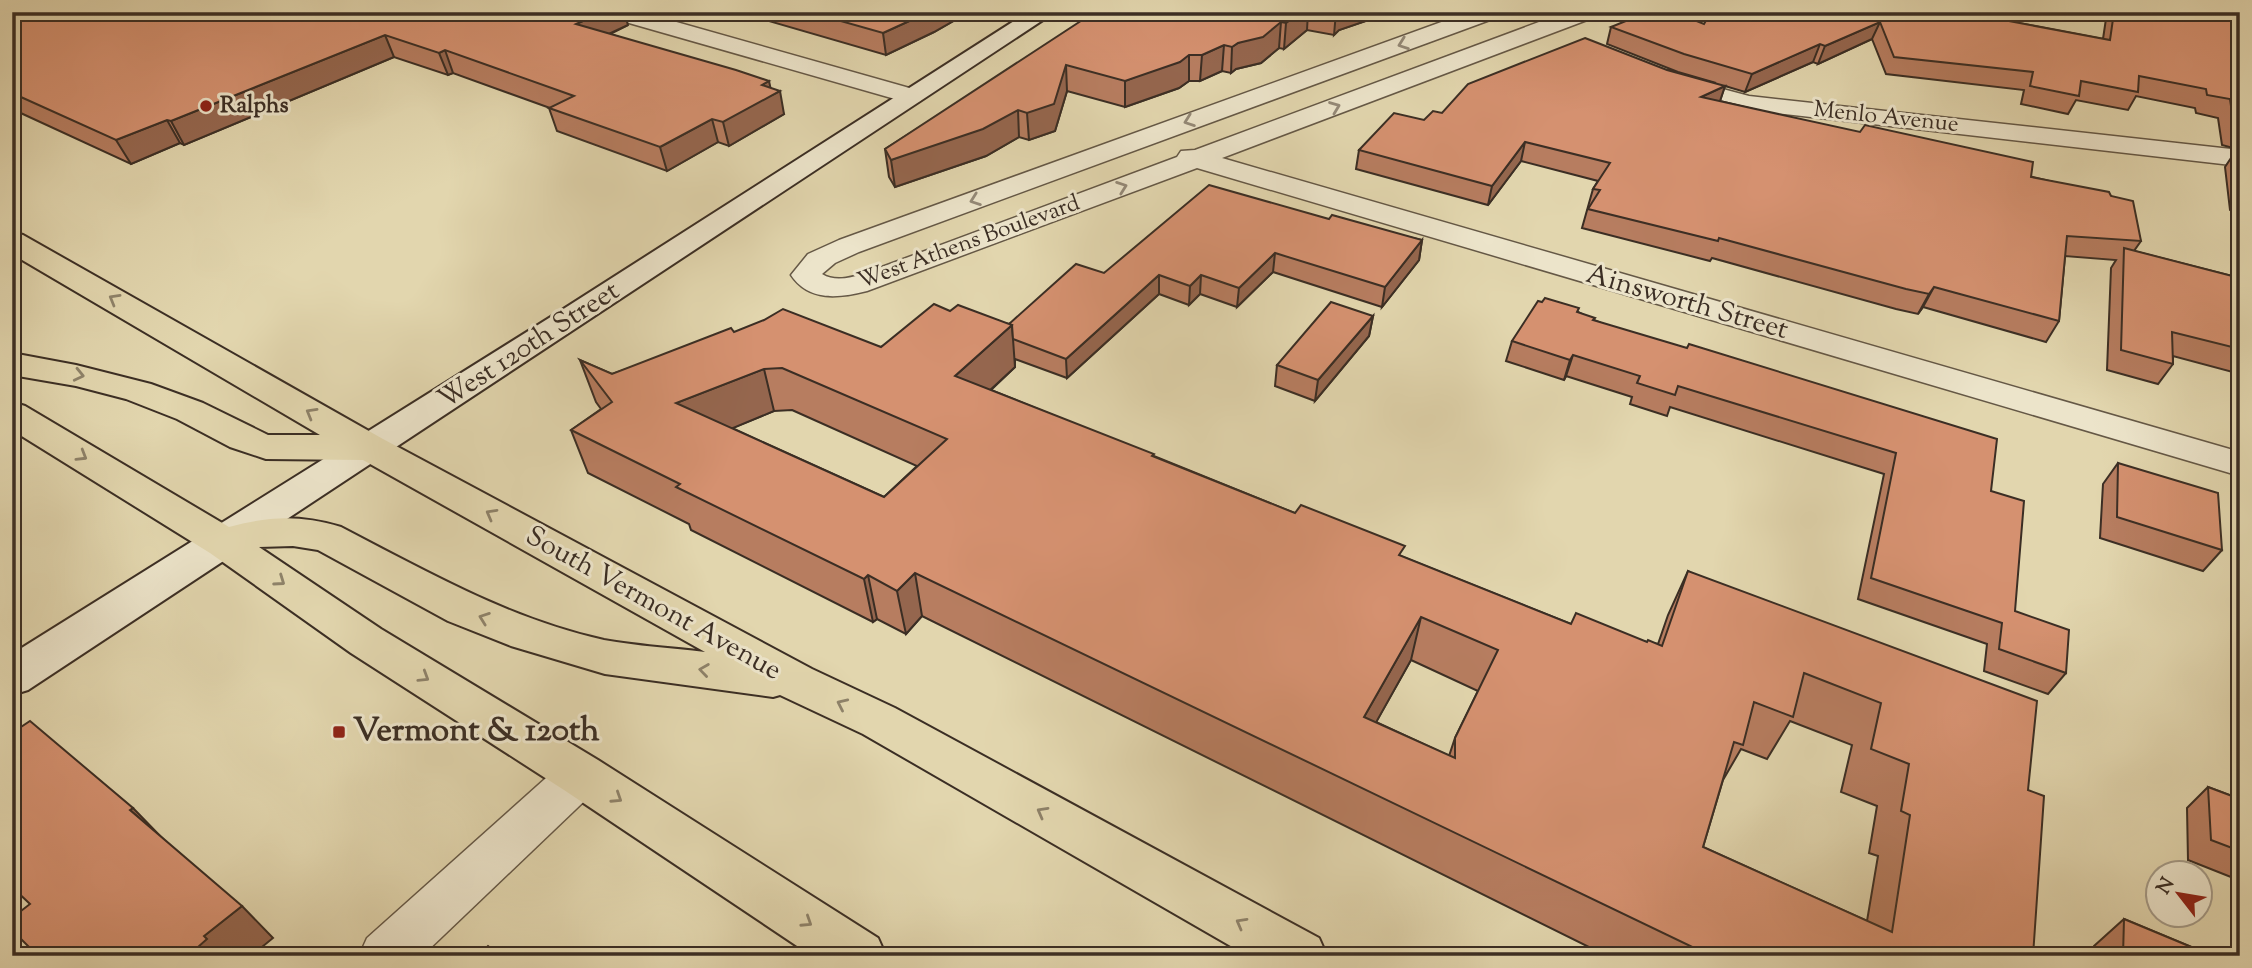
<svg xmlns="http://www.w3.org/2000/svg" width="2252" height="968" viewBox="0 0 2252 968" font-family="'Sorts Mill Goudy',serif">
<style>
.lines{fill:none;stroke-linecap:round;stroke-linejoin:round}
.street-casing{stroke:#655846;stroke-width:3}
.secondary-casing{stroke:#3b2e24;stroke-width:4}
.primary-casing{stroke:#3b2e24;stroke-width:4}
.street{fill:#ece4ca;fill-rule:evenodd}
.secondary{fill:#ece4ca;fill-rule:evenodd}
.primary{fill:#e2d6ae;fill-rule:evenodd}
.wall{fill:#b77d60;stroke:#3b2e24;stroke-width:2;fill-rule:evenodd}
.shaded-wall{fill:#95664e;stroke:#3b2e24;stroke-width:2}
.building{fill:#d59170;stroke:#3b2e24;stroke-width:2;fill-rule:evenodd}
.oneway{stroke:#948977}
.oneway2{stroke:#8e8269}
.poi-dot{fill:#8f2418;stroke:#ece4ca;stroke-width:2.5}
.labels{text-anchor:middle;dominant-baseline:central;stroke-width:6;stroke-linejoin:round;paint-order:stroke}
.far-poi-label{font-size:23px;font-weight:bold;fill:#3b2e24;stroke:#ece4ca;text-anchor:start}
.far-street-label{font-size:23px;fill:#3b2e24;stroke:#ece4ca}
.street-label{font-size:28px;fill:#3b2e24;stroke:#ece4ca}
.near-poi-label{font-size:33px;font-weight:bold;fill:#3b2e24;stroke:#ece4ca;text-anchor:start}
</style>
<rect width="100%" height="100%" fill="#e2d6ae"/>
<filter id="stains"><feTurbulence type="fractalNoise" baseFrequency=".00286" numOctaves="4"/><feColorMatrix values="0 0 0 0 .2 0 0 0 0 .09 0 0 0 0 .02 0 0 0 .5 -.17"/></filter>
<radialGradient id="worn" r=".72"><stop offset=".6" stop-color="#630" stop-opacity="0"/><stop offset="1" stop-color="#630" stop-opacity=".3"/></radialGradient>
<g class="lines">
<g class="street-casing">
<g id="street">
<polygon points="605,12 641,12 920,91 923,96 920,101 911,103 902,101 608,17"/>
<path d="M 1469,12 L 1501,12 L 1498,17 L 859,252 L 835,263 L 822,274 C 835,282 849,278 863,274 L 1177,157 L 1181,151 L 1195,150 L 1566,12 L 1598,12 L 1595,17 L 1222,158 L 2240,452 L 2240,476 L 1197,168 L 867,291 C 839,298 809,302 791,275 L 808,254 L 839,240 Z"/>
<polygon points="1674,76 1749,96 2240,150 2240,166 1749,110 1701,100 1665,88 1662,83 1665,78"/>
<polygon points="581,755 597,761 604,775 597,789 422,956 359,956 367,938 565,761"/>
</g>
</g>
<g class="secondary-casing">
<polygon id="secondary" points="1028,12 1055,12 28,690 12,695 12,654 565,308"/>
</g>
<g class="primary-casing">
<path id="primary" d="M 12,232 L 23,235 L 383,439 L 812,669 L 895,708 L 1319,938 L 1327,956 L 1248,956 L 863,734 L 780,695 L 773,697 L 605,674 L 511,646 L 448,621 L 318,550 L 293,546 L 259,547 L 381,629 L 598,760 L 878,938 L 886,956 L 812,956 L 564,790 L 351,653 L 210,553 L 12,430 L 12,402 L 25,406 L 229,527 C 270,516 300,515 341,527 C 426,571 509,619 604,640 C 637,646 672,648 705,652 L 363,460 L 266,459 L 230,447 L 177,419 L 126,399 L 76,386 L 12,375 L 12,353 L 76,365 L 151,384 L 203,403 L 268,435 L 320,435 L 12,254 Z"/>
</g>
<use href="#street" class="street"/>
<use href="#secondary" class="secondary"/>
<use href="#primary" class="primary"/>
</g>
<g class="wall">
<polygon points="12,12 628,25 610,34 770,88 784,114 729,146 718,142 667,171 557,131 549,108 550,108 453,73 448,75 394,57 184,145 180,143 131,164 12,109"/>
<polygon points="738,12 969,12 934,32 886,55"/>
<polygon points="1102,12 1392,12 1339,30 1334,35 1307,30 1284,49 1279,48 1261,63 1236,69 1231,73 1222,71 1200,81 1189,81 1179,88 1125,107 1067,91 1055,131 1029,140 1019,137 986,156 895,187 889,177 885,149"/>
<polygon points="2107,12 2240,12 2240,212 2230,210 2225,167 2237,149 2222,145 2218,118 2196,113 2195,108 2136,96 2128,110 2076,100 2068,114 2021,104 2024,90 1886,74 1872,39 1818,64 1813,62 1745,92 1725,86 1720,101 2111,196 2141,241 2134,251 2240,278 2240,374 2173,356 2173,364 2158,384 2107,370 2111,268 2116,260 2065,256 2059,321 2046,342 1923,307 1918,314 1896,309 1712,258 1710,261 1582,228 1593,189 1598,181 1521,161 1488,205 1356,169 1359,150 1442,113 1667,70 1716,83 1678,72 1607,44 1611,27 1704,24 1731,14 1982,16 2103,39"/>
<path d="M 1329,219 L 1422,240 L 1419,260 L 1382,307 L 1273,272 L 1237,307 L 1200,294 L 1189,305 L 1159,294 L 1067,378 L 1015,359 L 1015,367 L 991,390 L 1403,557 L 1571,624 L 1647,642 L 1658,644 L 1668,615 L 1688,571 L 2028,790 L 2033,956 L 1607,956 L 922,616 L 906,634 L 877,619 L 873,622 L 691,530 L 689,524 L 588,473 L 571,430 L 601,409 L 596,402 L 580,360 L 612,374 L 734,332 L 881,347 L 950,311 L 1009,324 L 1104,273 ZM 792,410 L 917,466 L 884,497 L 732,428 L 774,411 ZM 1411,660 L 1478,691 L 1455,738 L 1449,756 L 1376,722 ZM 1790,721 L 1852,745 L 1841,792 L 1877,806 L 1869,853 L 1878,856 L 1867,921 L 1703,847 L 1723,780 L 1741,749 L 1767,759 Z"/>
<polygon points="1578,312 1594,320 1991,491 2015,611 2066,673 2048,694 1984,671 1987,644 1858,599 1884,474 1670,407 1667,416 1630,404 1632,397 1566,376 1564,380 1506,361 1512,341"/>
<polygon points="1373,316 1369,336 1315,401 1275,386 1277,365"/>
<polygon points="2118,463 2222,550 2203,571 2100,538 2103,484"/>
<polygon points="2208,787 2240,799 2240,919 2236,879 2188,860 2187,808"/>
<polygon points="2124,919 2213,956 2093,956 2094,946"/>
</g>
<g class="shaded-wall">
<polygon points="603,12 624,12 628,25 583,46 576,24"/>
<polygon points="929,12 969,12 934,32 886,55 883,33"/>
<polygon points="1300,12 1308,12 1307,30 1284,49 1286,23"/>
<polygon points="1336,12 1392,12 1339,30 1334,35"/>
<polygon points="1281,22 1279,48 1261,63 1236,69 1231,73 1232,47 1238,43"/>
<polygon points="1880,22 1872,39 1818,64 1825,46"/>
<polygon points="385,35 394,57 184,145 171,121"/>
<polygon points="1820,44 1813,62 1745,92 1752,74"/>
<polygon points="1224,45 1222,71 1200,81 1202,55"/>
<polygon points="445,50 453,73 448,75 439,53"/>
<polygon points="1189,55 1189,81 1179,88 1125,107 1125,81"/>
<polygon points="1066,65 1067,91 1055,131 1029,140 1027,113"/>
<polygon points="769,81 772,95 780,91 784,114 729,146 723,122 762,85"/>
<polygon points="1725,86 1719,104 1701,97"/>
<polygon points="1018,110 1019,137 986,156 895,187 891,160"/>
<polygon points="712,119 718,142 667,171 660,147"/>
<polygon points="167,120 180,143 131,164 116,140"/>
<polygon points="1525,142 1521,161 1488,205 1492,186"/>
<polygon points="1422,240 1419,260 1382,307 1385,287"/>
<polygon points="1275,253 1273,272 1237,307 1239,288"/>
<polygon points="1159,275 1159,294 1067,378 1066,359"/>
<polygon points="1201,275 1200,294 1189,305 1190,286"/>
<polygon points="1934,287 1923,307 1918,314 1929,294"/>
<polygon points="1373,316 1369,336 1315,401 1318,380"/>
<polygon points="1012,325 1015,367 960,418 955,376"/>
<polygon points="1573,355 1566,376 1564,380 1570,360"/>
<polygon points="764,369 774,411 690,446 676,403"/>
<polygon points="915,573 922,616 906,634 897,591"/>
<polygon points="868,575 877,619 873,622 864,579"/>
<polygon points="1421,617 1411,660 1355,760 1364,717"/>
<polygon points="133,808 165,841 130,810"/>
<polygon points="242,906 273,938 251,956 188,956 204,936"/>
</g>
<g class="building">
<polygon points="12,12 603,12 576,24 736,70 769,81 762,85 780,91 723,122 712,119 660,147 549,108 574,96 445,50 439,53 385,35 171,121 167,120 116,140 12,93"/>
<polygon points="809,12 929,12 883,33"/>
<polygon points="1102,12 1300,12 1286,23 1281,22 1263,37 1238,43 1232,47 1224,45 1202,55 1189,55 1180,62 1125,81 1066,65 1054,104 1027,113 1018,110 983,129 891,160 885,149 1090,15 1096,16"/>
<polygon points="1648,12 1674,12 1704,24 1711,12 1724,12 1731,14 1732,12 1983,12 1982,16 2110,40 2114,12 2240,12 2240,128 2234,127 2230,99 2207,95 2206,89 2139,76 2138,92 2081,81 2079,96 2030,86 2033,72 1894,57 1880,22 1825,46 1820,44 1752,74 1684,54 1611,27"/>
<polygon points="1585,38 1667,70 1725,86 1701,97 1860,132 1865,125 2033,162 2031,177 2109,192 2111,196 2133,201 2141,241 2067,236 2059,321 1934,287 1929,294 1906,289 1719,238 1718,241 1588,209 1600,190 1593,189 1610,163 1525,142 1492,186 1359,150 1394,113 1424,120 1433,111 1442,113 1468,84"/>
<polygon points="2237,148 2240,148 2240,166"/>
<polygon points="1209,185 1329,219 1332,215 1422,240 1385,287 1275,253 1239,288 1201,275 1190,286 1159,275 1066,359 1013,339 1012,325 1009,324 1076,264 1104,273"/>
<polygon points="2124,248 2240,278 2240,349 2172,332 2173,364 2121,350"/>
<polygon points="1545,298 1579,308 1577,312 1595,318 1593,320 1687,348 1689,344 1997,439 1991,491 2024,501 2015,611 2069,630 2066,673 1999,649 2002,623 1871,578 1896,453 1678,386 1675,395 1637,383 1640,376 1573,355 1570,360 1512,341 1538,301 1542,302"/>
<polygon points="1331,302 1373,316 1318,380 1277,365"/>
<path d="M 934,304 L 950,311 L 958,305 L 1012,325 L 955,376 L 1154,454 L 1152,456 L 1295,513 L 1301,505 L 1405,546 L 1399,555 L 1571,624 L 1576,613 L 1647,642 L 1648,640 L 1662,646 L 1688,571 L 2037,701 L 2028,790 L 2044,796 L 2033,956 L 1711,956 L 915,573 L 897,591 L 868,575 L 864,579 L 676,487 L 680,484 L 571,430 L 612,402 L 580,360 L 612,374 L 731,328 L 734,332 L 764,320 L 783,309 L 881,347 ZM 782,368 L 947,439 L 884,497 L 676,403 L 764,369 ZM 1421,617 L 1498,650 L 1455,738 L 1455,758 L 1364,717 ZM 1804,673 L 1881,703 L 1871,749 L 1909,764 L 1901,811 L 1910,815 L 1892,932 L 1703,847 L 1734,742 L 1743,745 L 1754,702 L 1793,717 Z"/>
<polygon points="2118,463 2218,493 2222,550 2117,517"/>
<polygon points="30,721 133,808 130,810 242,906 204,936 207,939 188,956 38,956 12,930 12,918 30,904 12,887 12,733"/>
<polygon points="2208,787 2240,799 2240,851 2211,840"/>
<polygon points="2124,919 2213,956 2123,956"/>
<polygon points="488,946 501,956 478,956"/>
</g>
<defs><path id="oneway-chevron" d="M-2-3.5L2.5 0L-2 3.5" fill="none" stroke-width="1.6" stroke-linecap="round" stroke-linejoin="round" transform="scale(1.75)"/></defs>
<g class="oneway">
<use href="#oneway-chevron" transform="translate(1403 44) rotate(160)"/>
<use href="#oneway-chevron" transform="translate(1335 107) rotate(-21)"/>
<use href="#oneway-chevron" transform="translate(1189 121) rotate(160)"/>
<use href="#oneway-chevron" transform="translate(1122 187) rotate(-20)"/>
<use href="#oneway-chevron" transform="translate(975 200) rotate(160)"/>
</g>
<g class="oneway2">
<use href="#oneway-chevron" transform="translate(114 299) rotate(-150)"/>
<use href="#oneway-chevron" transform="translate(79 375) rotate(13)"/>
<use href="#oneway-chevron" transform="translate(311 413) rotate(-150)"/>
<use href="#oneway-chevron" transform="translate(82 456) rotate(31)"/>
<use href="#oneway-chevron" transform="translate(491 514) rotate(-151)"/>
<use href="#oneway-chevron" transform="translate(280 581) rotate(35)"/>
<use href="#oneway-chevron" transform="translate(484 618) rotate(-160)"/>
<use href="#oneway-chevron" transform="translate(704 670) rotate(-172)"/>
<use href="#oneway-chevron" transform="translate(424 677) rotate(32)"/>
<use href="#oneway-chevron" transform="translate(842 704) rotate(-155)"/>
<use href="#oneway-chevron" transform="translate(617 798) rotate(33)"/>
<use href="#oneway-chevron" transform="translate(1042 812) rotate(-151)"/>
<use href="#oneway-chevron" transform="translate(807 922) rotate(33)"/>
<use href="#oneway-chevron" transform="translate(1241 923) rotate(-151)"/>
</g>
<g class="poi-dot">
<circle cx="206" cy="106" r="7"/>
<rect x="332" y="725" width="14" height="14" rx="3.5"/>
</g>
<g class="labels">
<g class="far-poi-label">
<text x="220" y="106">Ralphs</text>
</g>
<g class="far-street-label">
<text transform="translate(1886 118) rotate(6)">Menlo Avenue</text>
<text transform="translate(969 243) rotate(-20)">West Athens Boulevard</text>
</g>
<g class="street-label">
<text transform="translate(1687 303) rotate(16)">Ainsworth Street</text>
<text transform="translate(529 346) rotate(-33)">West 120th Street</text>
<text transform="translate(653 604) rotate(29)">South Vermont Avenue</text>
</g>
<g class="near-poi-label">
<text x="353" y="732">Vermont &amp; 120th</text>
</g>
</g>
<rect width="2252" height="968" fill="none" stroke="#e2d6ae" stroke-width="42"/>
<rect x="14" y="14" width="2224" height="940" fill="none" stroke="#3b2e24" stroke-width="3.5"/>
<rect x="21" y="21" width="2210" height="926" fill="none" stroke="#3b2e24" stroke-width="2"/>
<g transform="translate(2179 894) rotate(301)"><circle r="33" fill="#ece4ca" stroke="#a59b88" stroke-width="2"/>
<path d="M0-5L12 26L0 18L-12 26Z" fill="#8f2418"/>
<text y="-10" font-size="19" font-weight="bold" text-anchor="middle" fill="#3b2e24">N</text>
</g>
<rect width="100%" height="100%" filter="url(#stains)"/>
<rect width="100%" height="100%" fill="url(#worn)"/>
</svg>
